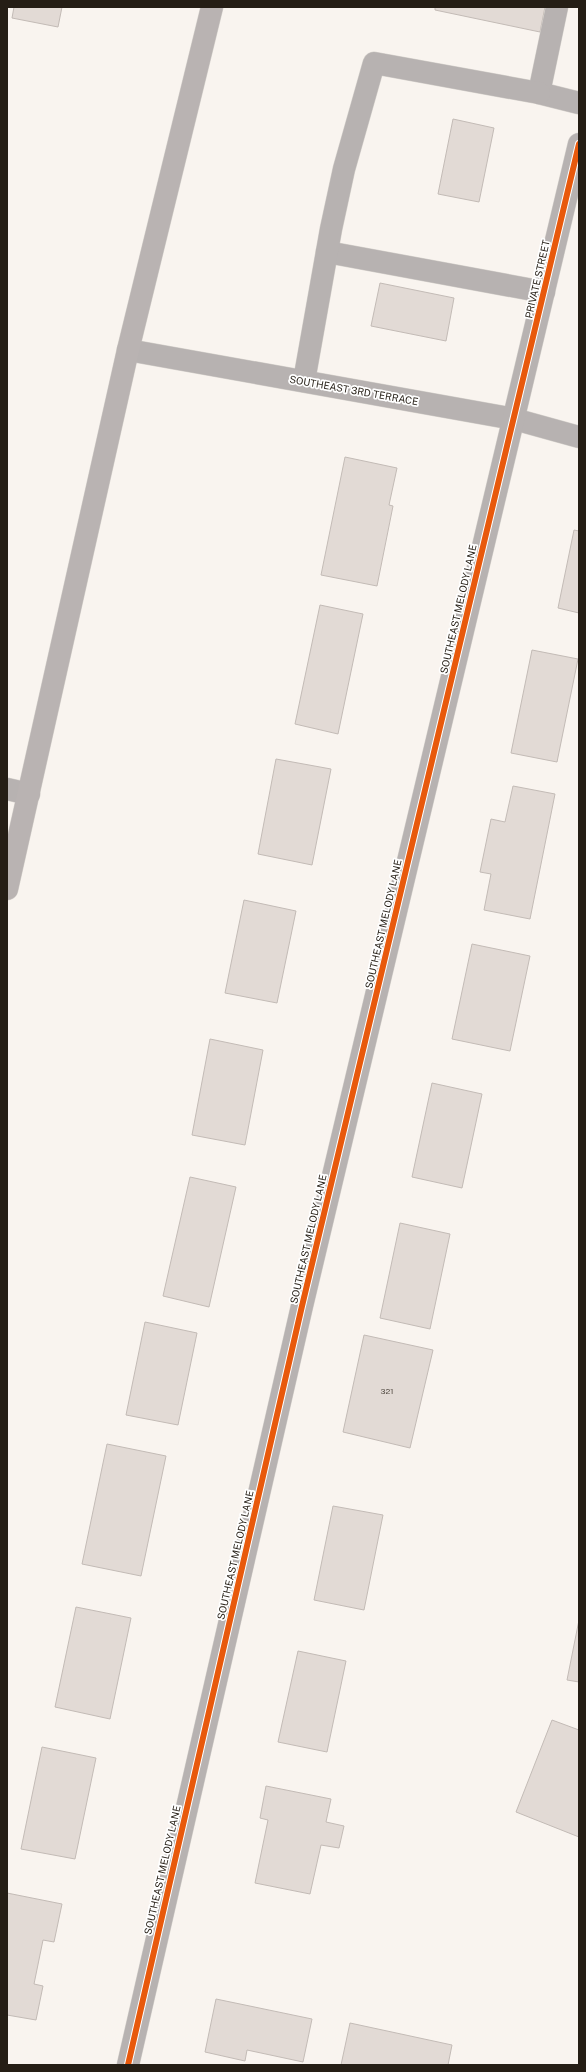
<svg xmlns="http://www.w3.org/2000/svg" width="586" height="2072" viewBox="0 0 586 2072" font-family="'Public Sans',sans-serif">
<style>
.building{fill:#e2dad5;stroke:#c3bbb6}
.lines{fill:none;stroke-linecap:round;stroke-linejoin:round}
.minor-casing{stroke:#d6d2cd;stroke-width:23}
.major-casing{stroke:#d6d2cd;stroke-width:23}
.minor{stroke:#b7b2b1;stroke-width:22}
.major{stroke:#b9b3b2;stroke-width:22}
.cycleway-casing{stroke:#fff;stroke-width:8}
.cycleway{stroke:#e8590c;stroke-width:6}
.labels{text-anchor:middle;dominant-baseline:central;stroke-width:3.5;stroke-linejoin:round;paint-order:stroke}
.number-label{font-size:8px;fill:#564f47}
.street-label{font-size:10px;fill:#251e15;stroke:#fff}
</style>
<rect width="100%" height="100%" fill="#f9f4ef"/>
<g class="building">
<polygon points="14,7 62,7 58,27 12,18"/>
<polygon points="435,7 545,7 540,32 435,10"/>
<polygon points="453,119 494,128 479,202 438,194"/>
<polygon points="380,283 454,298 446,341 371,326"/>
<polygon points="345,457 397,468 389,505 393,506 377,586 321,575"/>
<polygon points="574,530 579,531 579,613 558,608"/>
<polygon points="320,605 363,614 338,734 295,724"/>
<polygon points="532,650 578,659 557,762 511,753"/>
<polygon points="276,759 331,769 312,865 258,854"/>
<polygon points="513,786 555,794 530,919 484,910 491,874 480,872 491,819 505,822"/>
<polygon points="244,900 296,911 277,1003 225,993"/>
<polygon points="472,944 530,956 510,1051 452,1039"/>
<polygon points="210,1039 263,1050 245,1145 192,1135"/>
<polygon points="432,1083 482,1094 462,1188 412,1177"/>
<polygon points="190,1177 236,1187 209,1307 163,1296"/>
<polygon points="400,1223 450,1234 430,1329 380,1318"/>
<polygon points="145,1322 197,1333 178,1425 126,1415"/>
<polygon points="364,1335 433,1350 410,1448 343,1432"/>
<polygon points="107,1444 166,1456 141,1576 82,1564"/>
<polygon points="333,1506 383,1515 364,1610 314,1600"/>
<polygon points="76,1607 131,1618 110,1719 55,1707"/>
<polygon points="579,1620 579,1682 567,1680"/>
<polygon points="298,1651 346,1661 327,1752 278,1742"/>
<polygon points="552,1720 579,1730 579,1837 516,1812"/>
<polygon points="42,1747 96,1758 75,1859 21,1849"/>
<polygon points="266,1786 331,1799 326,1822 344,1826 339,1848 321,1845 310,1894 255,1883 268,1820 260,1818"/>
<polygon points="7,1893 62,1904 54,1942 43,1940 34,1984 43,1986 36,2020 7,2015"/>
<polygon points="216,1999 312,2019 303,2062 247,2050 245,2061 205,2052"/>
<polygon points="350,2023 452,2045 448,2065 341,2065"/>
</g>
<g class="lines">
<g class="minor-casing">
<g id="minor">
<polyline points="557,7 539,93 579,103"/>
<polyline points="327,252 544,292"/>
<polyline points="128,350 514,419 579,437"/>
<polyline points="304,381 331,229 344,169 374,63 539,93"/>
<polyline points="7,789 29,794"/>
<polyline points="128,2065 302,1306 579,144"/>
</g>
</g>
<g class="major-casing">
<polyline id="major" points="7,889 128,350 212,7"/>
</g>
<use href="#minor" class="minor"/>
<use href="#major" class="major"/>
<g class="cycleway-casing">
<polyline id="cycleway" points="128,2065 302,1306 579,144"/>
</g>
<use href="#cycleway" class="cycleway"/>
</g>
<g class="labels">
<g class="number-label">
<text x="387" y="1391">321</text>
</g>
<g class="street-label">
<text transform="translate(537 279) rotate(-77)">PRIVATE STREET</text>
<text transform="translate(354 390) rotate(10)">SOUTHEAST 3RD TERRACE</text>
<text transform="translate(458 609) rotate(-77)">SOUTHEAST MELODY LANE</text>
<text transform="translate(383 924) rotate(-77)">SOUTHEAST MELODY LANE</text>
<text transform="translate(308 1239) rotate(-77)">SOUTHEAST MELODY LANE</text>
<text transform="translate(235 1555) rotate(-77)">SOUTHEAST MELODY LANE</text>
<text transform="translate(162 1870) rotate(-77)">SOUTHEAST MELODY LANE</text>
</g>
</g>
<rect width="586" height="2072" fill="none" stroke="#251e15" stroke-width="16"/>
</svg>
